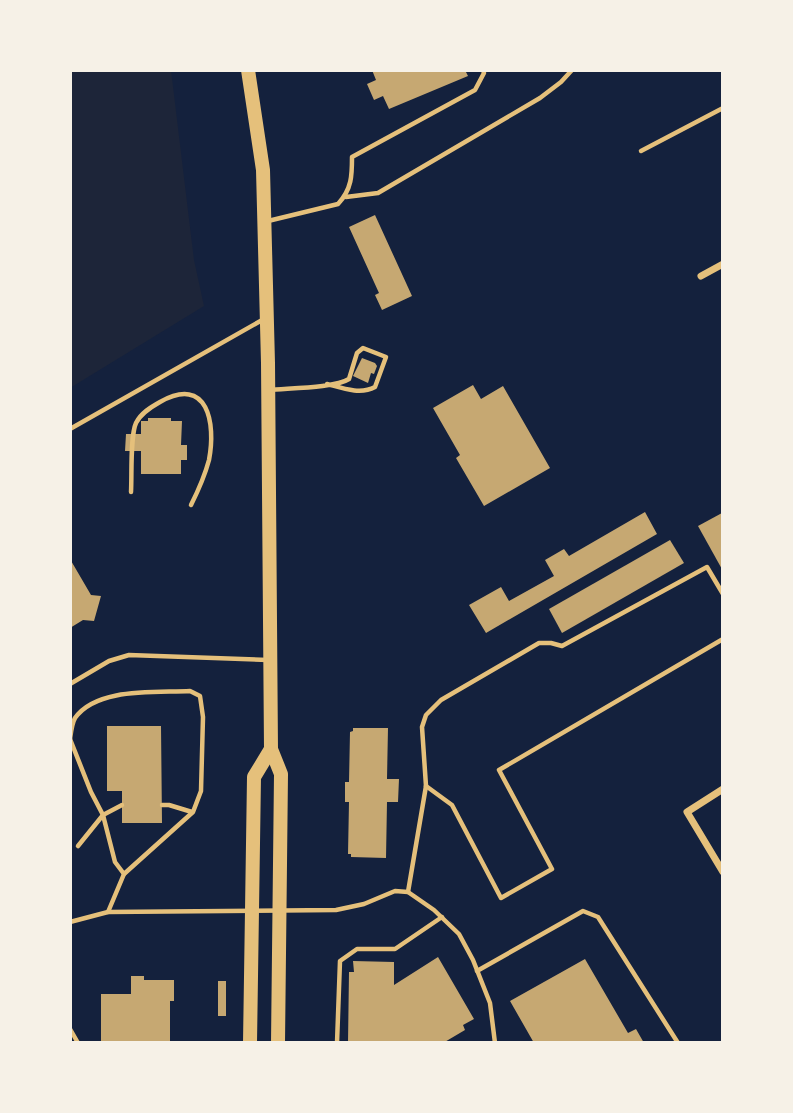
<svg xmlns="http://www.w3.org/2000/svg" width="793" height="1113" viewBox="0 0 793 1113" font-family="'Exo 2',sans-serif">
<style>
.green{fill:#1d2539}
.building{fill:#c6a872}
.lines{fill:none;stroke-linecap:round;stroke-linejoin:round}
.service{stroke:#e5c07b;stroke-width:4.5}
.minor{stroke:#e5c07b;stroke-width:7}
.trunk{stroke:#e5c07b;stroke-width:14}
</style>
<rect width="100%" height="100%" fill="#14213d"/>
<polygon class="green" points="70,70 171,70 194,260 204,306 70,388"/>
<g class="building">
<polygon points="372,70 465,70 468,76 389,109 383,96 374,100 367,84 376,80"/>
<polygon points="375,215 412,296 382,310 375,295 379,293 349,227"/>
<polygon points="362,358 375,363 377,366 374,374 371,373 368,383 353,376"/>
<polygon points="473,385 481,399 503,386 550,468 484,506 456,458 460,455 433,408"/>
<polygon points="148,418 171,418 171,421 182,421 181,445 187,445 187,460 181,460 181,474 141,474 141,451 125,451 126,434 141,434 141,421 148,421"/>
<polygon points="645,512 657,534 486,633 469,605 501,587 509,601 554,576 545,560 564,549 569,556"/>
<polygon points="722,513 723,514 723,571 698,526"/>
<polygon points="670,540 684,563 562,633 549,609"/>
<polygon points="70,559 91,595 101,596 94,621 83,620 70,628"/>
<polygon points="107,726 161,726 162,823 122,823 122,791 107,791"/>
<polygon points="353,728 388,728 387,779 399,779 398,802 387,802 386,858 351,857 351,854 348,854 349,802 345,802 345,782 349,782 350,732 353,731"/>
<polygon points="438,957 474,1019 463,1025 465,1030 443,1043 348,1043 349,972 354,972 353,961 394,962 394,985"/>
<polygon points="585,959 628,1033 636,1029 644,1043 534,1043 510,1001"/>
<polygon points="131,976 144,976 144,980 174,980 174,1001 170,1001 170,1043 101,1043 101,994 131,994"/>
<rect x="218" y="981" width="8" height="35"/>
</g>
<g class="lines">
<g class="service">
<polyline points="641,151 723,108"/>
<polyline points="346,197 378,193 540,98 561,82 572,70"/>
<path d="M 268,221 L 338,204 C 352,189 352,175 352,157 L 475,90 L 484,73 L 483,70"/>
<path d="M 269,390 C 288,388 335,388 349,379 L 357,353 L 363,348 L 386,357 L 375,387 C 360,395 342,388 327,384"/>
<polyline points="70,429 264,319"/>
<path d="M 131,492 C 132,476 130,436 136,423 C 141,413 151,407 160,402 C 208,375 216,423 209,460 C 205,475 198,491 191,505"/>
<polyline points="70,684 109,661 129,655 268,660"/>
<path d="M 70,739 C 71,732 72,723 75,718 C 97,687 156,693 190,691 L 200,696 L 203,717 L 201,791 L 193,812 L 124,874 L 108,912"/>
<polyline points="70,739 91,792 103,815 115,862 124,874"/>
<polyline points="426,786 452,805 501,898 552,869 499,770 723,639"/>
<polyline points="162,805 169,805 192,812"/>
<polyline points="78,846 103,815 122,805"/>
<polyline points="408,892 426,786 422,727 426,715 441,700 539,643 551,643 562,646 707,567 723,594"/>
<polyline points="70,922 108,912 336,910 364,904 395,891 408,892 434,910 459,934 473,960 490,1003 495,1043"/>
<polyline points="477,971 583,911 598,917 678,1043"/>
<polyline points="70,1029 78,1043"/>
<polyline points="337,1043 340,961 357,949 395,949 442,917"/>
</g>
<g class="minor">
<polyline points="701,276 723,264"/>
<polyline points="723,789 687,812 723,872"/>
</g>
<g class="trunk">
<polyline points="248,70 263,170 268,363 271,749 281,774 278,1043"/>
<polyline points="250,1043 254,777 271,749"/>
</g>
</g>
<rect width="793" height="1113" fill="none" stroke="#f6f1e7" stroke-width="144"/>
</svg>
